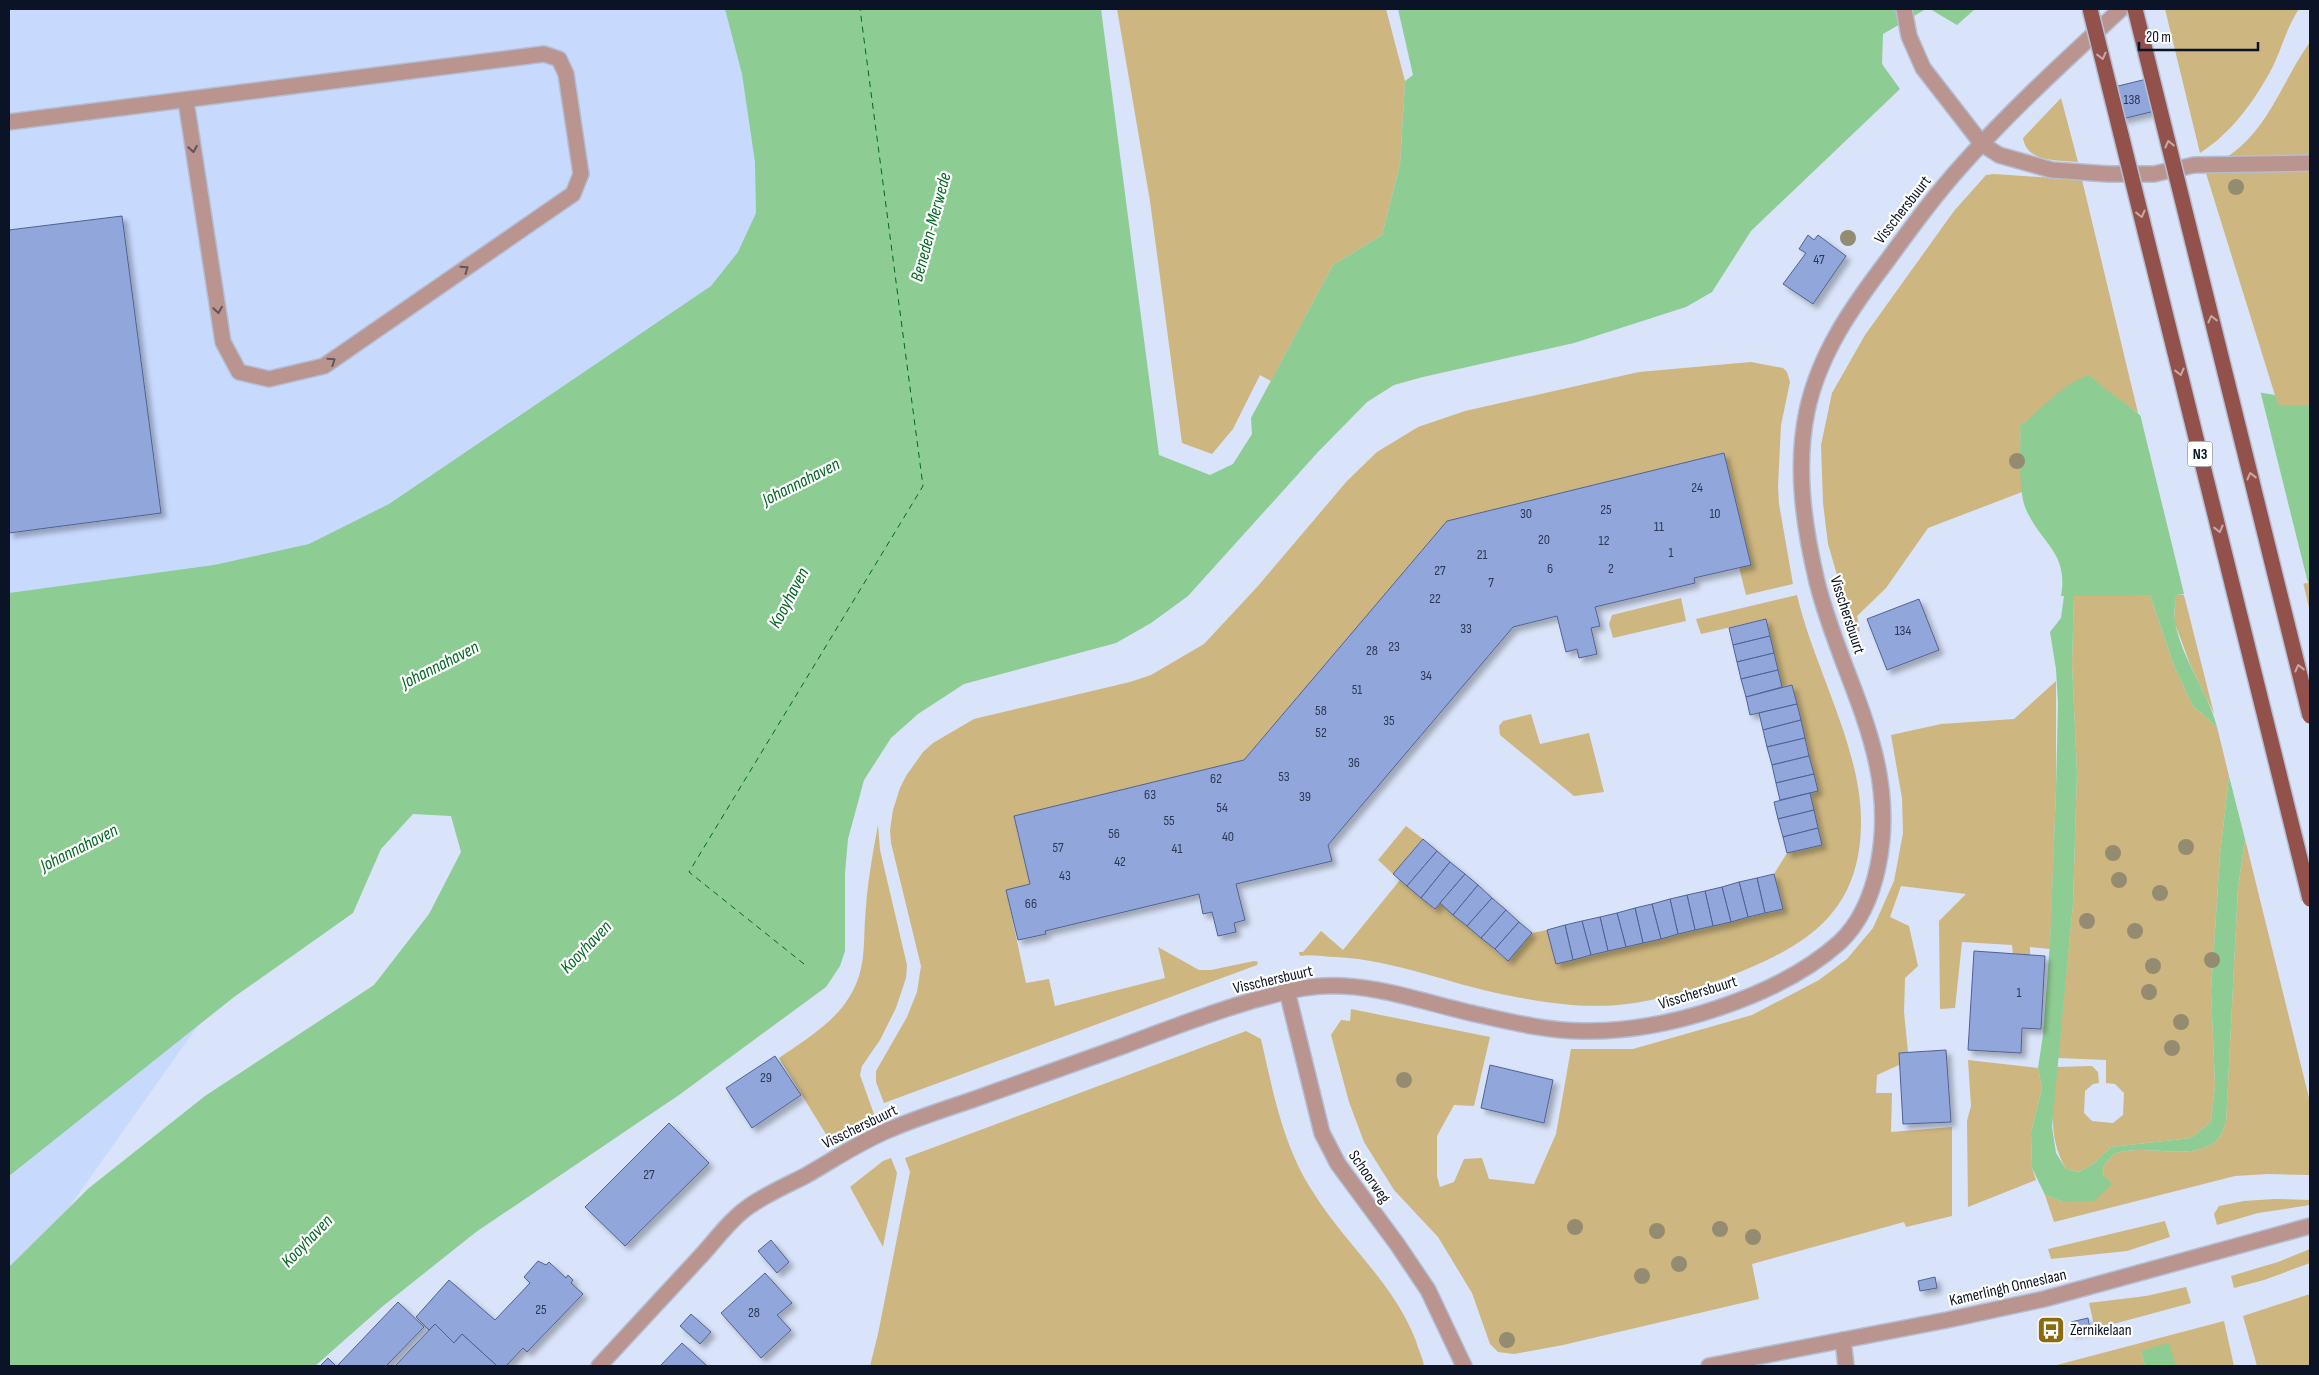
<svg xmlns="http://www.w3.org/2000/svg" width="2319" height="1375" viewBox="0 0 2319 1375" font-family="'Sofia Sans Condensed',sans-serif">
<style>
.built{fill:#c8d9fe}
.green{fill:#cdb680}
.water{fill:#8dcc92}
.pier{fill:#d9e3f9}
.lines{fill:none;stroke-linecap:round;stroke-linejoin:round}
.ferry{stroke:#026822;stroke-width:1;stroke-dasharray:6 5;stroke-linecap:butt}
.building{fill:#91a7dc;stroke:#4f6292;filter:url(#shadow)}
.service-casing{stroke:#b4bed3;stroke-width:18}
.minor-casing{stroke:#b4bed3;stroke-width:18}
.tertiary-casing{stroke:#b4bed3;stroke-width:18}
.service{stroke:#ba948f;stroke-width:15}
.minor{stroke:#ba948f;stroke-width:15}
.tertiary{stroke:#ba948f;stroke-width:15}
.primary-bridge-casing{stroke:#b4bed3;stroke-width:18;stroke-linecap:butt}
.primary-bridge{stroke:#92514a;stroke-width:15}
.tree{fill:#938c71}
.oneway{stroke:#c8a8a4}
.oneway2{stroke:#62545a}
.labels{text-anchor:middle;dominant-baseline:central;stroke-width:4.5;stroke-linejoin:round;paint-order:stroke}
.number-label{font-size:14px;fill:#2c3854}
.shield{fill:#fff;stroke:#545a67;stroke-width:1}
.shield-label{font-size:15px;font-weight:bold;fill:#0b1326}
.street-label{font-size:16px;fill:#0b1326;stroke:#fff}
.poi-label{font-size:16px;fill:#0b1326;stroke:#fff;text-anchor:start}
.water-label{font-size:18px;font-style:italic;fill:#026822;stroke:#fff}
</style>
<defs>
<filter id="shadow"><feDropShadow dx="4.5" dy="4.5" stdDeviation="2.5" flood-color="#0004"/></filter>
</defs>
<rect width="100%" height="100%" fill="#d9e3f9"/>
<polygon class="built" points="9,9 751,9 798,179 9,1292"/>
<g class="green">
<polygon points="1117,9 1386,9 1405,81 1400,164 1382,235 1333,265 1271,381 1260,375 1233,429 1212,454 1182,443 1150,201"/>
<path d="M 2165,9 L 2299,9 C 2286,28 2281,52 2270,72 C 2253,103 2230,134 2200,153 Z"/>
<path d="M 2310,42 L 2310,403 L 2307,405 L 2278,405 L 2205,170 C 2216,163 2230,156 2240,147 C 2272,119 2286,75 2310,42 Z"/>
<path d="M 2061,98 L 2078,162 C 2058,160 2027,163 2023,138 Z"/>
<polygon points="1994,174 2082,180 2138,413 2099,385 2090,375 2020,426 2022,492 1928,528 1886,588 1857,616 1860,631 1854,633 1828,544 1823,503 1821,445 1832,393 1865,335 1954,211 1986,175"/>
<polygon points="1751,362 1783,368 1787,372 1790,382 1781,425 1778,486 1779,504 1793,584 1746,595 1739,567 1751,564 1724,453 1447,521 1244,760 1014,817 1030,884 1006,890 1026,983 1049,979 1055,1006 1165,978 1158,947 1199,970 1211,970 1254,961 1258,962 1257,965 884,1103 876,1082 876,1071 907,1017 917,992 921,966 891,843 890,830 893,810 900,788 906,776 923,752 933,743 974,719 1130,682 1151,675 1204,644 1258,586 1347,481 1377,452 1418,427 1465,411 1639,372"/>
<polygon points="2310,581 2310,612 2303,582"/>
<path d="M 1797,595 C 1814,668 1860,745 1861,819 C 1862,914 1805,947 1727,977 C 1695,989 1660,1000 1627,1004 C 1589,1009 1548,1003 1511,996 C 1451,985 1397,960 1335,957 C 1324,957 1311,954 1300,956 L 1299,952 L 1303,952 L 1321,931 L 1343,950 L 1400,880 L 1434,909 L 1440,903 L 1508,961 L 1532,933 L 1547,930 L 1556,964 L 1783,909 L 1774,874 L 1787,853 L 1822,845 L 1810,793 L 1818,791 L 1792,685 L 1782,687 L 1766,619 L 1701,634 L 1696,619 Z"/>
<path d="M 2074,595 L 2150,595 L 2174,666 L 2193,706 L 2217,727 L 2229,776 L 2220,855 L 2211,991 L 2215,1085 L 2211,1122 L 2191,1138 L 2111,1147 L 2092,1165 L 2078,1172 L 2066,1169 C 2046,1134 2054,1105 2057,1067 L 2092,1066 L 2098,1072 L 2099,1083 L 2093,1084 L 2085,1091 L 2084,1113 L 2092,1121 L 2113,1123 L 2123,1115 L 2124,1093 L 2115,1084 L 2106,1083 L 2106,1060 L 2058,1058 L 2073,904 L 2077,772 L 2072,663 Z"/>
<polygon points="2176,595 2184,595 2214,714 2190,664 2174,621"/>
<polygon points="1681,598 1686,621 1613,638 1609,624 1612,615"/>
<polygon points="2056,681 2056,790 2050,949 2030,947 2030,955 2013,954 2012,945 1962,942 1955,1008 1940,1009 1939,921 1966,894 1901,886 1890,917 1909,926 1918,966 1905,978 1904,1012 1908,1052 1899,1053 1899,1065 1877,1075 1876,1093 1892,1093 1891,1132 1952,1127 1952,1216 1906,1227 1904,1222 1752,1264 1759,1299 1563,1345 1514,1354 1498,1352 1490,1344 1472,1293 1438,1237 1394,1190 1364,1142 1349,1102 1331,1035 1341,1020 1350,1021 1351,1009 1490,1037 1474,1106 1454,1105 1437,1136 1437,1176 1440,1187 1454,1182 1464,1159 1482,1158 1489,1179 1534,1184 1556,1134 1571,1049 1633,1049 1752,1015 1819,980 1847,959 1873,928 1894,881 1903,833 1902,798 1891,735 1941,724 2014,719"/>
<polygon points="1531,714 1540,744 1589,733 1604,792 1574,796 1500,735 1499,726 1503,721"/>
<path d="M 878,825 L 880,850 L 907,965 L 906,978 L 896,1008 L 880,1040 L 862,1066 L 860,1075 L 875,1117 L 854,1125 L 829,1139 L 779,1058 C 802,1042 827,1027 844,1005 C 869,971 862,946 866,907 C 868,879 873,852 878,825 Z"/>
<polygon points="1406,826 1423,839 1393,874 1378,860"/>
<path d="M 2245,839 L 2310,1102 L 2310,1175 L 2268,1174 L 2235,1176 L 2054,1222 L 2045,1195 L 2063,1202 L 2104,1177 L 2103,1167 C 2107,1162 2111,1155 2117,1153 C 2145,1143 2193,1163 2217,1140 C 2221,1136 2223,1128 2226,1123 L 2238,888 Z"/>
<path d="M 1246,1031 L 1261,1039 C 1273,1092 1283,1146 1313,1192 C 1345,1244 1394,1283 1416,1341 C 1418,1349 1423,1358 1424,1366 L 870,1366 L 878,1334 L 910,1172 L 905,1158 Z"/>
<polygon points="1968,1060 2038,1068 2042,1088 2031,1133 2032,1168 2036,1180 1968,1207 1967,1121 1971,1106"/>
<polygon points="891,1158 897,1173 883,1247 850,1187 883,1161"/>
<polygon points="2275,1199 2310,1200 2310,1205 2258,1213 2217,1225 2214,1214 2219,1206 2244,1201"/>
<polygon points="2165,1221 2170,1237 2127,1251 2051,1259 2048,1249"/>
<polygon points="2310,1249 2310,1263 2264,1280 2234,1288 2231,1276 2278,1262"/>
<polygon points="2186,1287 2191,1303 2095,1329 2089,1303 2146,1296"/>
<polygon points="2310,1294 2310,1366 2257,1366 2243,1316"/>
<polygon points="2224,1321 2234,1366 2176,1366 2141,1351 2145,1366 2053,1366"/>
</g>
<g class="water">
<polygon points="725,9 1101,9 1159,455 1210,475 1233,464 1252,434 1251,418 1333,265 1382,235 1400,164 1405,81 1413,75 1398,9 1926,9 1883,34 1882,64 1900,89 1751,231 1712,292 1686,307 1574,343 1423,377 1394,385 1367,402 1318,452 1188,596 1151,623 1116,643 964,684 918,714 891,738 864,780 848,839 845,873 845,951 840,966 826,987 679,1095 476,1232 383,1306 315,1366 9,1366 9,1267 89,1188 205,1096 374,985 429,914 461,852 451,816 413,814 381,849 353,913 234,997 9,1176 9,593 214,565 309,544 389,504 711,286 738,252 756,213 755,162 742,74"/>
<polygon points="1930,9 1975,9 1957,25"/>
<path d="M 2090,375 C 2105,392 2127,402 2143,418 L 2257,392 L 2275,395 L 2279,405 L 2307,405 L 2310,403 L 2310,581 L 2176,595 C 2176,604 2173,614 2175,622 C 2182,660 2208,691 2217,727 L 2193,706 L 2174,666 L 2150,595 L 2074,596 L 2072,663 L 2077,772 L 2073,904 L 2052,1127 L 2056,1153 L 2066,1169 L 2078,1172 L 2092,1165 L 2111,1147 L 2191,1138 L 2211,1122 L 2215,1085 L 2211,991 L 2220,855 L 2229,776 L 2245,839 L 2238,888 L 2226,1123 C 2223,1128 2221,1136 2217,1140 C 2193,1163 2145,1143 2117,1153 C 2111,1155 2107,1162 2103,1167 L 2104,1177 L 2110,1180 L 2111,1185 L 2094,1201 L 2063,1202 L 2045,1195 L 2032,1168 L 2031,1133 L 2042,1088 L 2038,1068 L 2043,1035 L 2050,943 L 2056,790 L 2058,704 L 2056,669 L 2050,632 L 2061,618 L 2064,596 L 2061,596 C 2069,551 2040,544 2025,507 C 2018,488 2021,447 2020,426 C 2042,409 2063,383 2090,375 Z"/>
<polygon points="2169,1343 2176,1366 2145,1366 2141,1351"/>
</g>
<g class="pier">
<polygon points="2260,390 2308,583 2185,598 2139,410 2144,416 2216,395"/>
<polygon points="2229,774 2232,776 2248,839 2247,845"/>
</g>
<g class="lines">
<polyline class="ferry" points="804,964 689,872 923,486 860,9"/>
</g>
<g class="building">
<polygon points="2151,78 2159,110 2122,119 2114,87"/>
<polygon points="122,216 161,513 9,533 9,230"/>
<polygon points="1808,235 1814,240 1818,235 1846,256 1813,304 1783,284 1806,253 1799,249"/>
<polygon points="1724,453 1751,565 1694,578 1695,583 1595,607 1600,626 1591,628 1597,654 1579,658 1577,649 1566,652 1557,616 1513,627 1328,845 1332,861 1236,884 1245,920 1234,923 1236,932 1218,936 1212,912 1203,914 1199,894 1045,931 1046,934 1018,940 1006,890 1030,884 1014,816 1244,760 1447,521"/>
<polygon points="1919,599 1939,650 1887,670 1867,619"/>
<polygon points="1766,619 1770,636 1733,645 1729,628"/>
<polygon points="1770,636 1774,653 1737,662 1733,645"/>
<polygon points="1774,653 1778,670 1741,679 1737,662"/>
<polygon points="1778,670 1782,687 1746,697 1741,679"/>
<polygon points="1792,685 1797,704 1750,715 1746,697"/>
<polygon points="1797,704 1801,720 1763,730 1759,713"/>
<polygon points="1801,720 1805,738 1767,747 1763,730"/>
<polygon points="1805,738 1809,756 1772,765 1767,747"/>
<polygon points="1809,756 1814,774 1776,783 1772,765"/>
<polygon points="1814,774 1818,791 1780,800 1776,783"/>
<polygon points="1810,793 1814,810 1778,819 1774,802"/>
<polygon points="1814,810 1818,828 1783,837 1778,819"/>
<polygon points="1818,828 1822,845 1787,853 1783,837"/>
<polygon points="1423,839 1437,851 1407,886 1393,874"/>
<polygon points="1437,851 1450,862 1421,898 1407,886"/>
<polygon points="1450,862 1465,874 1435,909 1421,898"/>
<polygon points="1465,874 1478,885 1453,915 1440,903"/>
<polygon points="1774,874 1783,909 1765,913 1757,878"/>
<polygon points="1757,878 1765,913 1748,917 1739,882"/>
<polygon points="1739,882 1748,917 1731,922 1722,887"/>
<polygon points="1478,885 1492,898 1467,926 1453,915"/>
<polygon points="1722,887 1731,922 1713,926 1705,891"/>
<polygon points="1705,891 1713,926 1695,930 1687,895"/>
<polygon points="1687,895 1695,930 1678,934 1670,899"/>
<polygon points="1492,898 1506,910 1481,938 1467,926"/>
<polygon points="1670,899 1678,934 1661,939 1652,904"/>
<polygon points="1652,904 1661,939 1643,943 1635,908"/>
<polygon points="1635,908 1643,943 1626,947 1617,913"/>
<polygon points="1506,910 1519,922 1495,949 1481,938"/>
<polygon points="1617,913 1626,947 1608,951 1600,917"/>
<polygon points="1600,917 1608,951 1591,955 1582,921"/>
<polygon points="1582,921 1591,955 1573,960 1565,925"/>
<polygon points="1519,922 1532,933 1508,961 1495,949"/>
<polygon points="1565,925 1573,960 1556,964 1547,930"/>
<polygon points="1974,951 2045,956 2041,1029 2022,1028 2021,1053 1968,1050"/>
<polygon points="1946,1050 1951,1122 1903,1124 1899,1053"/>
<polygon points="775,1056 801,1095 752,1128 726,1088"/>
<polygon points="1490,1065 1553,1080 1544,1123 1481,1108"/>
<polygon points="669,1123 709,1163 625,1246 585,1207"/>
<polygon points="771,1240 789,1262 777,1273 758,1251"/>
<polygon points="538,1261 546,1265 549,1262 566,1278 568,1275 573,1280 571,1283 583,1294 527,1352 523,1348 506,1366 497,1366 462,1334 454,1343 435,1324 429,1330 416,1317 449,1280 495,1320 530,1283 524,1277"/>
<polygon points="765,1273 792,1303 777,1315 791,1330 761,1358 721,1313"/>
<polygon points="1935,1277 1937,1288 1920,1291 1918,1281"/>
<polygon points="398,1302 424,1327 386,1366 337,1366"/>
<polygon points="691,1314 711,1332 700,1344 680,1326"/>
<polygon points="2088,1318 2090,1329 2072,1332 2071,1322"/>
<polygon points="435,1324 454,1343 462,1334 497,1366 395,1366"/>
<polygon points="682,1343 707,1366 660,1366"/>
<polygon points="328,1358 336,1366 320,1366"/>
</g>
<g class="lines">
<g class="service-casing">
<g id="service">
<polyline points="1904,9 1909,36 1923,68 1982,144 1999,155 2052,170 2108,174 2154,174 2194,165 2310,163"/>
<polyline points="9,122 544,54 559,59 566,74 581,174 573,194 324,366 269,379 239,372 223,342 186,101"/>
</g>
</g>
<g class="minor-casing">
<g id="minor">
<polyline points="1287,991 1322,1133 1338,1164 1397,1244 1428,1290 1464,1366"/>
<polyline points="1843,1340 1846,1366"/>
<path d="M 599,1366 C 632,1330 666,1294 699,1258 C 715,1241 731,1218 751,1205 C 767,1194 787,1185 805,1176 C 833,1160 861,1141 891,1129 C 917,1118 945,1109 972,1100 C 1022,1082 1073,1064 1123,1046 C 1165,1030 1207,1014 1251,1001 C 1274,995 1298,987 1323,986 C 1376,983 1428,1004 1480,1015 C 1515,1023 1553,1032 1589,1031 C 1669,1031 1780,996 1840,942 C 1861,922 1872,895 1878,866 C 1900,758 1842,682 1817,582 C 1804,527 1795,468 1807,411 C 1819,354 1852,307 1887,261 C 1911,228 1935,195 1963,164 C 2012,109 2067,59 2121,9"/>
</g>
</g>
<g class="tertiary-casing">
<polyline id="tertiary" points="1709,1366 1947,1320 2044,1299 2310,1226"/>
</g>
<use href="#service" class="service"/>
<use href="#minor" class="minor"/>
<use href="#tertiary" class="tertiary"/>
<g class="primary-bridge-casing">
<g id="primary-bridge">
<polyline points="2090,9 2310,899"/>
<polyline points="2135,9 2310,716"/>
</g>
</g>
<use href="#primary-bridge" class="primary-bridge"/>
</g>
<g class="tree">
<circle cx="2236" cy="187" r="8"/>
<circle cx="1848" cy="238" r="8"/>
<circle cx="2017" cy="461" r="8"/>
<circle cx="2186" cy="847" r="8"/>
<circle cx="2113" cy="853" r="8"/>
<circle cx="2119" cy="880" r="8"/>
<circle cx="2160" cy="893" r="8"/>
<circle cx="2087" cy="921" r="8"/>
<circle cx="2135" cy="931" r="8"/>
<circle cx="2212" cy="960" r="8"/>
<circle cx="2153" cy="966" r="8"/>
<circle cx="2149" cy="992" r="8"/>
<circle cx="2181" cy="1022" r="8"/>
<circle cx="2172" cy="1048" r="8"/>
<circle cx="1404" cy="1080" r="8"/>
<circle cx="1575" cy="1227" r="8"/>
<circle cx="1720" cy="1229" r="8"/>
<circle cx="1657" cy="1231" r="8"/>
<circle cx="1753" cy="1237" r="8"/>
<circle cx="1679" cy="1264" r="8"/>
<circle cx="1642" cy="1276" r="8"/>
<circle cx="1507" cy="1340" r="8"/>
</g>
<defs><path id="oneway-chevron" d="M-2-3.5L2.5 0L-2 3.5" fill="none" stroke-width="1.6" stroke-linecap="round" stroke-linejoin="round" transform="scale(1.25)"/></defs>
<g class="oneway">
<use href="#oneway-chevron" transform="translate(2102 56) rotate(76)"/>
<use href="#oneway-chevron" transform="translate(2169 144) rotate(-104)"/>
<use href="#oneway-chevron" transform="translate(2141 214) rotate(76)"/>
<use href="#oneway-chevron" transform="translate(2212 319) rotate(-104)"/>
<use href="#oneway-chevron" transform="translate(2180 372) rotate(76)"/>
<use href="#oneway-chevron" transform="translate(2251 476) rotate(-104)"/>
<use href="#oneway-chevron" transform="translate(2219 529) rotate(76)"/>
<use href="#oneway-chevron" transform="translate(2299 668) rotate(-104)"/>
</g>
<g class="oneway2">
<use href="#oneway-chevron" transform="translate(193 149) rotate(81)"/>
<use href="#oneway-chevron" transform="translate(465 269) rotate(-35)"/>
<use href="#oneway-chevron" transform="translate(218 310) rotate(81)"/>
<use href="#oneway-chevron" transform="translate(332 361) rotate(-34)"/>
</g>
<defs>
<g id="bus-square" transform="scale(1.4375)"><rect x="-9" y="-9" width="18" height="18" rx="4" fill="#8b6b0c" stroke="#fff"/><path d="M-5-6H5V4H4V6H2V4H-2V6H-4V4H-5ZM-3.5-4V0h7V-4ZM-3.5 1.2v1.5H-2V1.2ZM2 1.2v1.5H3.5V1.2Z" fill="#fff"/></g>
</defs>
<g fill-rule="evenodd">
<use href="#bus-square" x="2051" y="1330"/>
</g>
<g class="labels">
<g class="number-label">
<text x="2132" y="99">138</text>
<text x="1819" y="259">47</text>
<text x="1697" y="487">24</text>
<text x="1606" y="509">25</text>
<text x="1526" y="513">30</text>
<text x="1715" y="513">10</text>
<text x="1659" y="526">11</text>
<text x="1544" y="539">20</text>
<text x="1604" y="540">12</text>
<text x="1671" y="552">1</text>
<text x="1482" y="554">21</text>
<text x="1550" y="568">6</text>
<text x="1611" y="568">2</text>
<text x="1440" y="570">27</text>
<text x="1491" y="582">7</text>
<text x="1435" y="598">22</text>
<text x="1466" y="628">33</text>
<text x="1903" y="630">134</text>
<text x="1394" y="646">23</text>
<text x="1372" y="650">28</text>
<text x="1426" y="675">34</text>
<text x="1357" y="689">51</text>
<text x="1321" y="710">58</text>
<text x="1389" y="720">35</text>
<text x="1321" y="732">52</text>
<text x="1354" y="762">36</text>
<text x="1284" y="776">53</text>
<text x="1216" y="778">62</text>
<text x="1150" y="794">63</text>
<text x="1305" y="796">39</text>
<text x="1222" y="807">54</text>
<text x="1169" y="820">55</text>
<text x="1114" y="833">56</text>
<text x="1228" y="836">40</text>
<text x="1058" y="847">57</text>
<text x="1177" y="848">41</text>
<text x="1120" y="861">42</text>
<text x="1065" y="875">43</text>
<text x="1031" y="903">66</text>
<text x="2019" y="992">1</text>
<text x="766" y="1077">29</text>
<text x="649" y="1174">27</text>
<text x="541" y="1309">25</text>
<text x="754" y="1312">28</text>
</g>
<rect class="shield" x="2187.5" y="441.5" width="25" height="25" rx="4"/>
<g class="shield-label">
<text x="2200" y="454">N3</text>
</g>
<g class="street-label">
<text transform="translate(1903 210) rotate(-52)">Visschersbuurt</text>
<text transform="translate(1847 615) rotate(72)">Visschersbuurt</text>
<text transform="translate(1273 980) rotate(-13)">Visschersbuurt</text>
<text transform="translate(1698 993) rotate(-17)">Visschersbuurt</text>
<text transform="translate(860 1127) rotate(-26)">Visschersbuurt</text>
<text transform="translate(1369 1177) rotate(55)">Schoorweg</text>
<text transform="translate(2008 1288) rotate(-13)">Kamerlingh Onneslaan</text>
</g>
<g class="poi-label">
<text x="2070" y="1330">Zernikelaan</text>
</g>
<g class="water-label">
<text transform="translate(931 227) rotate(-75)">Beneden-Merwede</text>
<text transform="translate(801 482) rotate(-27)">Johannahaven</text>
<text transform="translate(789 598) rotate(-62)">Kooyhaven</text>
<text transform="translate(440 665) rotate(-27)">Johannahaven</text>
<text transform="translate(79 848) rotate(-27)">Johannahaven</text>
<text transform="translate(586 947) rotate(-46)">Kooyhaven</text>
<text transform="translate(307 1241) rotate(-46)">Kooyhaven</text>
</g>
</g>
<rect width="2319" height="1375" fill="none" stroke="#0b1326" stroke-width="20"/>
<path d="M2139 42v8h119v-8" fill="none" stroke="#0b1326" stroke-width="2.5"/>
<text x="2146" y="42" font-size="15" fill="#0b1326" stroke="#ffffff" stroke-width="4" paint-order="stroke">20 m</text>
</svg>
